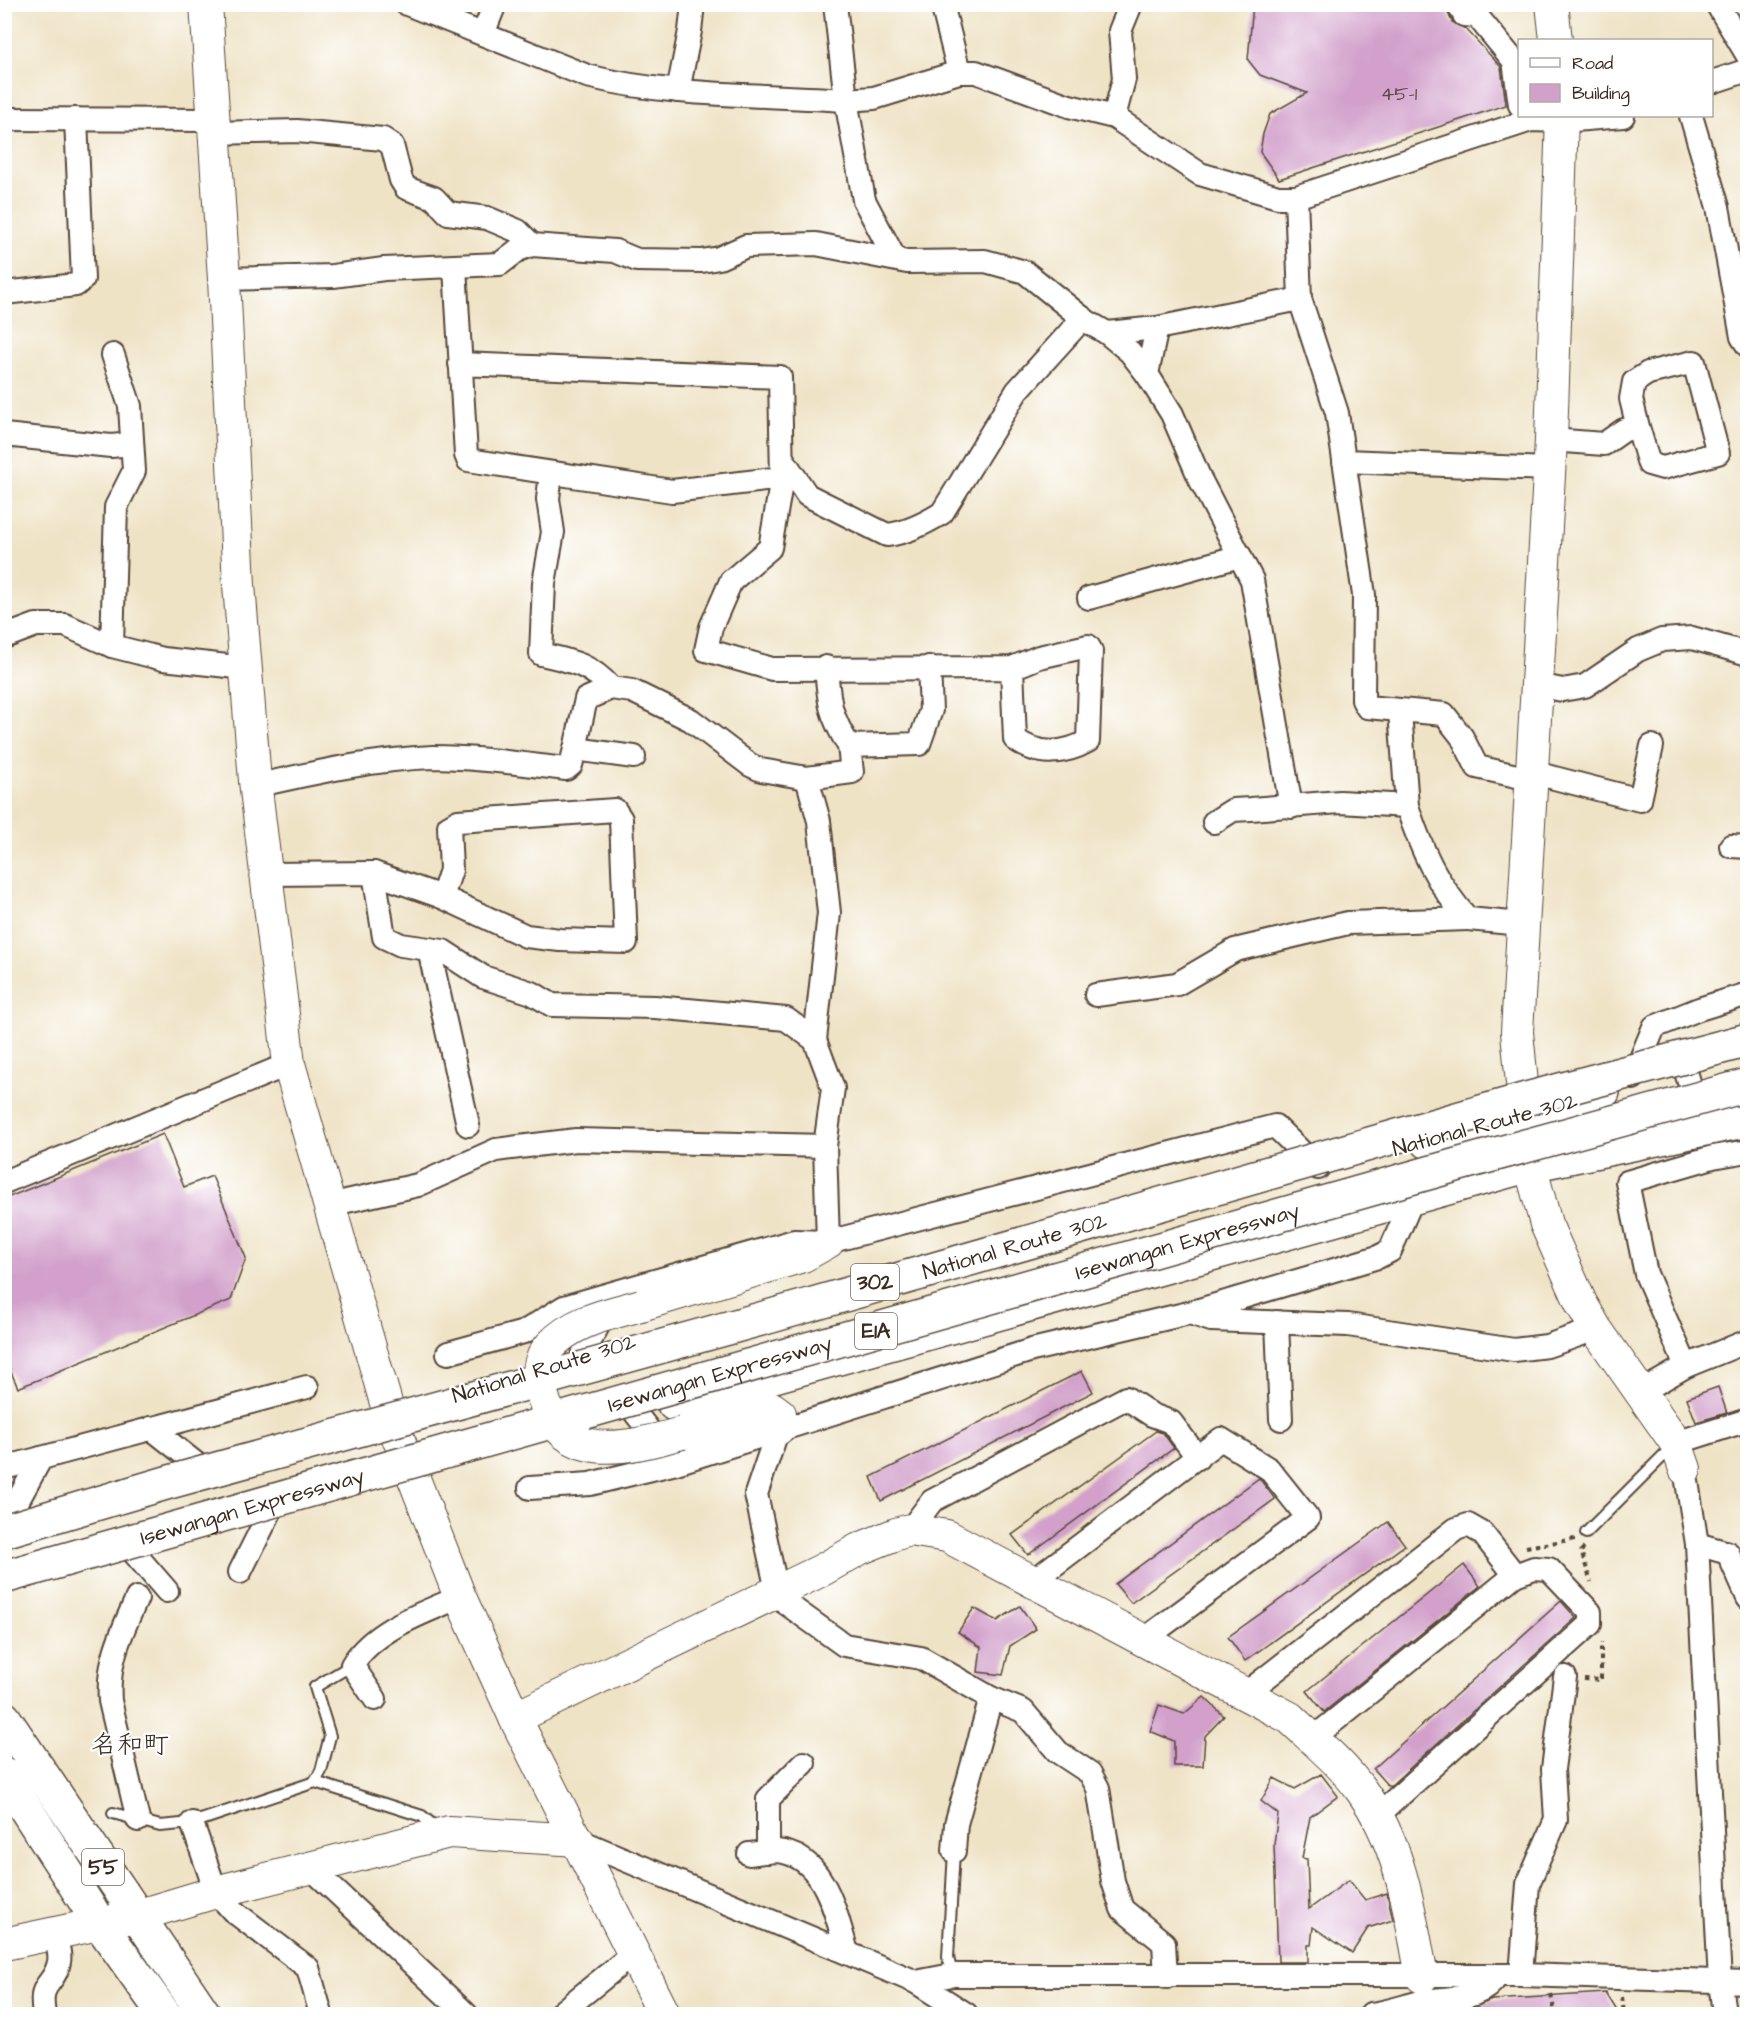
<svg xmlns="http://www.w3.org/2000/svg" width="1752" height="2019" viewBox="0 0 1752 2019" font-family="'Architects Daughter','Klee One',sans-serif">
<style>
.building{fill:#d2a0cb}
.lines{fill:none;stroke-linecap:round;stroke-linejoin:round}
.lane-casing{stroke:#564637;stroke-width:14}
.street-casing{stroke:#564637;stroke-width:26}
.secondary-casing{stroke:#564637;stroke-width:34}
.primary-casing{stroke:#564637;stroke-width:36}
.highway-casing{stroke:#564637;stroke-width:36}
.path{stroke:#564637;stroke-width:4;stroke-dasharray:4.5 4.5;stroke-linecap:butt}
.lane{stroke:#fff;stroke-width:10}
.street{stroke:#fff;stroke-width:22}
.secondary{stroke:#fff;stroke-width:32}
.primary{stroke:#fff;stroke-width:33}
.highway{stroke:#fff;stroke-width:33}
.secondary-bridge-casing{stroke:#564637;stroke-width:34;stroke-linecap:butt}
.highway-bridge-casing{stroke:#564637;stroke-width:36;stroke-linecap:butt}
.secondary-bridge{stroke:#fff;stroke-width:32}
.highway-bridge{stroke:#fff;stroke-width:33}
.labels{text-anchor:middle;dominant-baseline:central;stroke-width:4.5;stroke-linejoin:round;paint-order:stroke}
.number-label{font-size:20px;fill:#614849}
.shield{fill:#fff;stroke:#766a62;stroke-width:1.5}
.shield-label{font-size:21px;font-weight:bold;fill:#3b2a1e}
.street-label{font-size:22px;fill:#3b2a1e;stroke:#fff}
.quarter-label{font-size:26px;fill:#3b2a1e;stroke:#fff}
</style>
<rect width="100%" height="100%" fill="#fff"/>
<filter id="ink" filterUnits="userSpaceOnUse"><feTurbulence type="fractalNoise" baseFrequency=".0167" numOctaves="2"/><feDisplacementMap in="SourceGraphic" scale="12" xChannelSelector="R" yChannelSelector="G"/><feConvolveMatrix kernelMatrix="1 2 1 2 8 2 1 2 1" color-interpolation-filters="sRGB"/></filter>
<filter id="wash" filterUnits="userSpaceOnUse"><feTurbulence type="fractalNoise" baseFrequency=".008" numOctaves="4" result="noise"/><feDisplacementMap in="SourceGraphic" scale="24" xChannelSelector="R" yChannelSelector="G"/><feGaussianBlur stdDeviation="1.35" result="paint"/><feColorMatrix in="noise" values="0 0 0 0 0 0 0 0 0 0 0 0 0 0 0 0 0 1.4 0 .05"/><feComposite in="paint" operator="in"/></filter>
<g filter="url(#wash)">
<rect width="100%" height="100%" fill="#efe3c6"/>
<g id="blocks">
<g class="building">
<polygon points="1253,4 1444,4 1452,22 1466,29 1501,67 1506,105 1279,179 1260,152 1263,134 1270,114 1307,93 1260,75 1248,60"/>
<polygon points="163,1134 184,1187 212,1176 246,1258 231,1300 18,1388 4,1356 4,1199"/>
<polygon points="1082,1371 1093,1392 881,1501 871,1477"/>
<polygon points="1718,1387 1727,1413 1696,1422 1687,1398"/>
<polygon points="1156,1431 1163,1433 1174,1448 1028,1555 1012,1535"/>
<polygon points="1259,1478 1275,1499 1131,1603 1115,1584"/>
<polygon points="1388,1522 1405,1545 1245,1661 1228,1637"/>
<polygon points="1464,1565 1480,1586 1324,1712 1307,1691"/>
<polygon points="1561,1601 1576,1618 1389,1787 1373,1769"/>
<polygon points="1020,1606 1036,1629 1010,1646 1003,1675 978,1672 981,1647 958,1632 974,1608 997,1621"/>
<polygon points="1204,1697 1224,1716 1205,1736 1203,1766 1174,1766 1174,1741 1150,1731 1159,1705 1184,1714"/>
<polygon points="1321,1774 1338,1796 1310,1817 1302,1858 1307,1859 1309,1909 1349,1880 1365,1900 1387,1893 1393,1920 1368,1928 1352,1953 1313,1927 1311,1945 1308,1945 1308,1962 1278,1962 1274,1844 1278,1814 1261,1801 1274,1778 1295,1789"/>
<polygon points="1606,1993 1619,2014 1428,2014 1466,2010 1492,2000"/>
</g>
</g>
</g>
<g filter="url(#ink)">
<use href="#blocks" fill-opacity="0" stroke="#564637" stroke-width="1.5"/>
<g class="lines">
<g class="lane-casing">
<g id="lane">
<polyline points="1586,1533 1673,1446"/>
<polyline points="315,1782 321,1771 330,1736 315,1687 352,1665"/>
<polyline points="113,1813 160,1826 192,1823 315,1782 422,1816 439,1830"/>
<polyline points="952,1975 948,1957 954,1851"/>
</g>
</g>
<g class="street-casing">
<g id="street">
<path d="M 407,4 L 587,76 C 671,97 760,94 846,100 L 874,98 L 959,72 L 976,72 L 1069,106 L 1114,117 L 1200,174 L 1278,197 L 1296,197 L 1531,120 L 1562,121 L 1623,116"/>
<polyline points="835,4 846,100 864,200 895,259"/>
<polyline points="942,4 959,72"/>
<polyline points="1458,4 1464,15 1477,16 1514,61 1520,105"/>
<polyline points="1717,4 1748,56"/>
<polyline points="483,34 495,4"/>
<polyline points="1712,82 1748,70"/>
<polyline points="678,91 690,31 693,4"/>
<polyline points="1691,116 1718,207 1742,337 1748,346"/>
<polyline points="1114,117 1124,79 1120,31 1131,4"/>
<polyline points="4,119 213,120"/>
<polyline points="215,133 297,131 383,139 392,145 401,180 406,188 434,198 448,213 487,218 518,231 532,245"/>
<polyline points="1296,197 1300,299 1337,413 1364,595 1363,700 1367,707 1444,714 1462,737 1477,767 1530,779"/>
<polyline points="455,267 466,455 468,460 672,491 782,478 780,377 460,364"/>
<polyline points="224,279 333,276 384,269 500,264 518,250 532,245 615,251 637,260 702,261 719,258 746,246 816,244 907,262 985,261 1025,272 1086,321 1107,333 1157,328 1300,299"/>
<polyline points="4,293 76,285 83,279 76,119"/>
<polyline points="1157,328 1147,374 1172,414 1200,479 1252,580 1291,807"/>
<polyline points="1107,333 1130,352 1147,374"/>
<polyline points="4,435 111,446 132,444"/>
<polyline points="1551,440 1604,444 1624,430 1638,427 1631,399 1634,382 1648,373 1694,362 1718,453 1663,468 1649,464 1638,427"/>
<path d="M 782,458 L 807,495 L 887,535 C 906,533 926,523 942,513 L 1017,391 L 1083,318"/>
<polyline points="1344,461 1549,469"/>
<path d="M 551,473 L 548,499 L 553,532 L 544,583 L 541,654 C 571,661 590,664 611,688"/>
<path d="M 782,478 L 770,548 L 731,581 L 711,627 L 706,650 L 772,669 L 1012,668 L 1039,657 L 1088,646 L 1091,651 L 1088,741 C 1065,754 1038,757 1015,739 L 1012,668"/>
<polyline points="1089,598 1240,556"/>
<polyline points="4,637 36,625 65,625 112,646 163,659 246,668"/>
<polyline points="112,646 116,507 134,471 130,406 113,355"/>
<path d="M 826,667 C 829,704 830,715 849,746"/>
<polyline points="1538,685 1562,690 1585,686 1638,650 1662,640 1692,638 1748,654"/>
<polyline points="575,749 586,699 611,688 632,691 691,720 750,765 761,770 807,778"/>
<polyline points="1531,772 1640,800 1652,746"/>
<path d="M 255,786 C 312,773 374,759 433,757 C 477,757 522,764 566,769 L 571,765 L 575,749 L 634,757"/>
<path d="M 1407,806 C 1421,849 1437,885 1468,919 L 1522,924"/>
<polyline points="1214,822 1233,810 1251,809 1340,802 1407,806 1400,711"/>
<polyline points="1731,846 1748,847"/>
<polyline points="374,873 384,937 401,945 443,951 483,977 532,993 552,1005 655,1007 786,1019 815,1040 833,1088 825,1146 828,1242"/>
<polyline points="268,874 374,873 442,897 526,936 560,940 626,942 621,819 615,810 458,821 449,826 451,870 442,897"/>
<polyline points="429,949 468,1125"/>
<polyline points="1096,995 1177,984 1235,950 1348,923 1468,919"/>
<polyline points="815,1040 829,913 819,821 807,778 852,772 849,746 919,744 931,710 929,667"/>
<polyline points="1684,1065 1698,1112"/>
<polyline points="1633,1078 1654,1027 1699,1009 1748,994"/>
<polyline points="4,1182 289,1064"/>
<polyline points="329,1205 418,1185 496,1150 519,1147 576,1140 825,1146"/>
<polyline points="1193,1314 1211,1320 1348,1325 1514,1350 1547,1346 1596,1329"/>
<polyline points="1277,1322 1281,1419"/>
<polyline points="448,1353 524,1332 564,1307 794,1241 828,1242 1275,1126 1318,1168"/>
<polyline points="583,1354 607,1309"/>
<polyline points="1686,1366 1646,1274 1627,1182 1713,1157 1748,1151"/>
<polyline points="1641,1392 1686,1366 1748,1341"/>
<polyline points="636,1414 663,1448"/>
<polyline points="151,1428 204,1470"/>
<polyline points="778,1429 756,1494 777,1591 787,1604 844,1645 921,1658 991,1698 1023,1711 1058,1752 1090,1773 1098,1788 1113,1881 1122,1909 1164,1943 1166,1977"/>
<polyline points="1676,1443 1748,1420"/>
<polyline points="4,1468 307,1387"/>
<polyline points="1685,1469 1697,1544 1720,1982 1724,2014"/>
<polyline points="530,1488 590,1484 676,1463 1032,1350 1189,1313 1378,1257 1390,1251 1413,1198"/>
<polyline points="4,1526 41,1458"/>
<polyline points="910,1530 932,1501 1126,1398 1152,1415 1171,1422 1198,1458"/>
<polyline points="1697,1544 1728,1553 1748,1598"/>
<polyline points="129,1547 167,1591"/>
<polyline points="240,1572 272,1508"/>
<polyline points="1037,1584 1041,1575 1221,1439 1269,1469 1308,1518 1142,1641"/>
<path d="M 137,1598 C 121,1634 107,1661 110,1701 L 138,1820"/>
<polyline points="1245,1694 1456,1529 1468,1525 1482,1533 1515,1575"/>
<path d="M 375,1699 L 352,1665 C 374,1629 423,1613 460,1597"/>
<polyline points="1312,1739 1515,1575 1534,1568 1549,1569 1590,1612 1590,1624 1377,1816"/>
<polyline points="192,1823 216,1892 233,1911 308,1968 321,2014"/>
<polyline points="578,1840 916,1982 952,1975 1521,1975 1748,1982"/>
<polyline points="954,1851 956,1824 991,1698"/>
<polyline points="768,1852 768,1799 804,1763"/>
<path d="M 749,1854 C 758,1853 768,1851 777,1851 C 825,1855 836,1915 847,1952"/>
<polyline points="312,1869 466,2014"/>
<polyline points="1521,1975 1528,1884 1556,1820 1553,1769 1565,1677"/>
<polyline points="916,1982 966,2014"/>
<path d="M 44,2014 C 38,1979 54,1988 59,1962 C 61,1953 56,1942 54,1933"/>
<polyline points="559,2014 633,1954"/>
<path d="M 1371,2014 C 1388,2012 1404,2006 1421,2002 C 1450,1995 1479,2004 1498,1975"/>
</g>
</g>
<g class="secondary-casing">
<g id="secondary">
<polyline points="206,4 224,279 239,585 255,781 289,1064 390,1417 460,1597 515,1718 664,2014"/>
<polyline points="1552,4 1556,40"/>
<polyline points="1562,116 1551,440 1517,1032 1530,1165 1546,1224 1581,1303 1596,1329 1676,1443 1685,1469"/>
<polyline points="641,1305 803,1256 828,1242"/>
<polyline points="682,1433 772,1408 780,1414 778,1429"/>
<path d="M 515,1718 L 822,1570 L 859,1549 L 896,1534 L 910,1530 L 947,1536 L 1290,1718 C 1314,1741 1341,1762 1361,1790 C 1401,1845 1410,1912 1422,1977"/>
<polyline points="4,1944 136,1916 216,1892 449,1832 578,1840"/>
</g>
</g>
<g class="primary-casing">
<g id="primary">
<polyline points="4,1718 204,2014"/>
<polyline points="4,1775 100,1924 164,2014"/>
</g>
</g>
<g class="highway-casing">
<g id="highway">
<polyline points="1428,1142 1526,1119 1603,1092"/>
<polyline points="674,1404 1530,1165 1748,1120"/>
</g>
</g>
<g class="path">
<polyline points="1526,1547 1575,1539"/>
<polyline points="1584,1548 1581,1551 1591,1582"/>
<polyline points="1584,1679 1601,1680 1601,1642"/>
<polyline points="1551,1995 1555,2014"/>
<polyline points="1622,1997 1624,2014"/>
</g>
<use href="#lane" class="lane"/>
<use href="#street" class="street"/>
<use href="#secondary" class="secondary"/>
<use href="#primary" class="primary"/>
<use href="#highway" class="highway"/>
<g class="secondary-bridge-casing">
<path id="secondary-bridge" d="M 641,1305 C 610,1314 574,1320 550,1346 C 538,1359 537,1376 542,1393 C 561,1467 627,1448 682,1433"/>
</g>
<g class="highway-bridge-casing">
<g id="highway-bridge">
<path id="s1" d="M 4,1531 L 166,1483 L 768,1317 L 1526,1099 L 1748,1040"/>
<path id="s2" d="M 4,1577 L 1460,1164 L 1748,1085"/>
</g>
</g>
<use href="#secondary-bridge" class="secondary-bridge"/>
<use href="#highway-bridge" class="highway-bridge"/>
</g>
</g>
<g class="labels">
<g class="number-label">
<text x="1399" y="94">45-1</text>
</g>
<g class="shield">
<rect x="851" y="1264" width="48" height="36" rx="4.5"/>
<rect x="855" y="1313" width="42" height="36" rx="4.5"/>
<rect x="82" y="1849" width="42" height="36" rx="4.5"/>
</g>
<g class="shield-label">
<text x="875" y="1282">302</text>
<text x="876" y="1331">E1A</text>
<text x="103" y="1867">55</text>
</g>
<g class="street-label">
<text transform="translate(1485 1125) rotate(-15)">National Route 302</text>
<text stroke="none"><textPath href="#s2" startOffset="1230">Isewangan Expressway</textPath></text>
<text stroke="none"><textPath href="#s1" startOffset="1050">National Route 302</textPath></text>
<text transform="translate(544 1369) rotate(-17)">National Route 302</text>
<text stroke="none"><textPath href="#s2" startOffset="744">Isewangan Expressway</textPath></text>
<text stroke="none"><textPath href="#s2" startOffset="258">Isewangan Expressway</textPath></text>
</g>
<g class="quarter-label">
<text x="130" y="1745">名和町</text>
</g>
</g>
<rect width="1752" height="2019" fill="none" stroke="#fff" stroke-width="24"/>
<rect x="1518" y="39" width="195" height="78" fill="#ffffff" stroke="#b1aaa5" stroke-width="1.5"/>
<rect x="1530" y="58" width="30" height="9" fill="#ffffff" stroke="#b1aaa5" stroke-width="1.5"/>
<text x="1572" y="69" font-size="18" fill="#3b2a1e">Road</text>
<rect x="1530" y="84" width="30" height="18" fill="#d2a0cb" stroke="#b1aaa5" stroke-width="1.5"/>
<text x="1572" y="99" font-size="18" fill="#3b2a1e">Building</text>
</svg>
